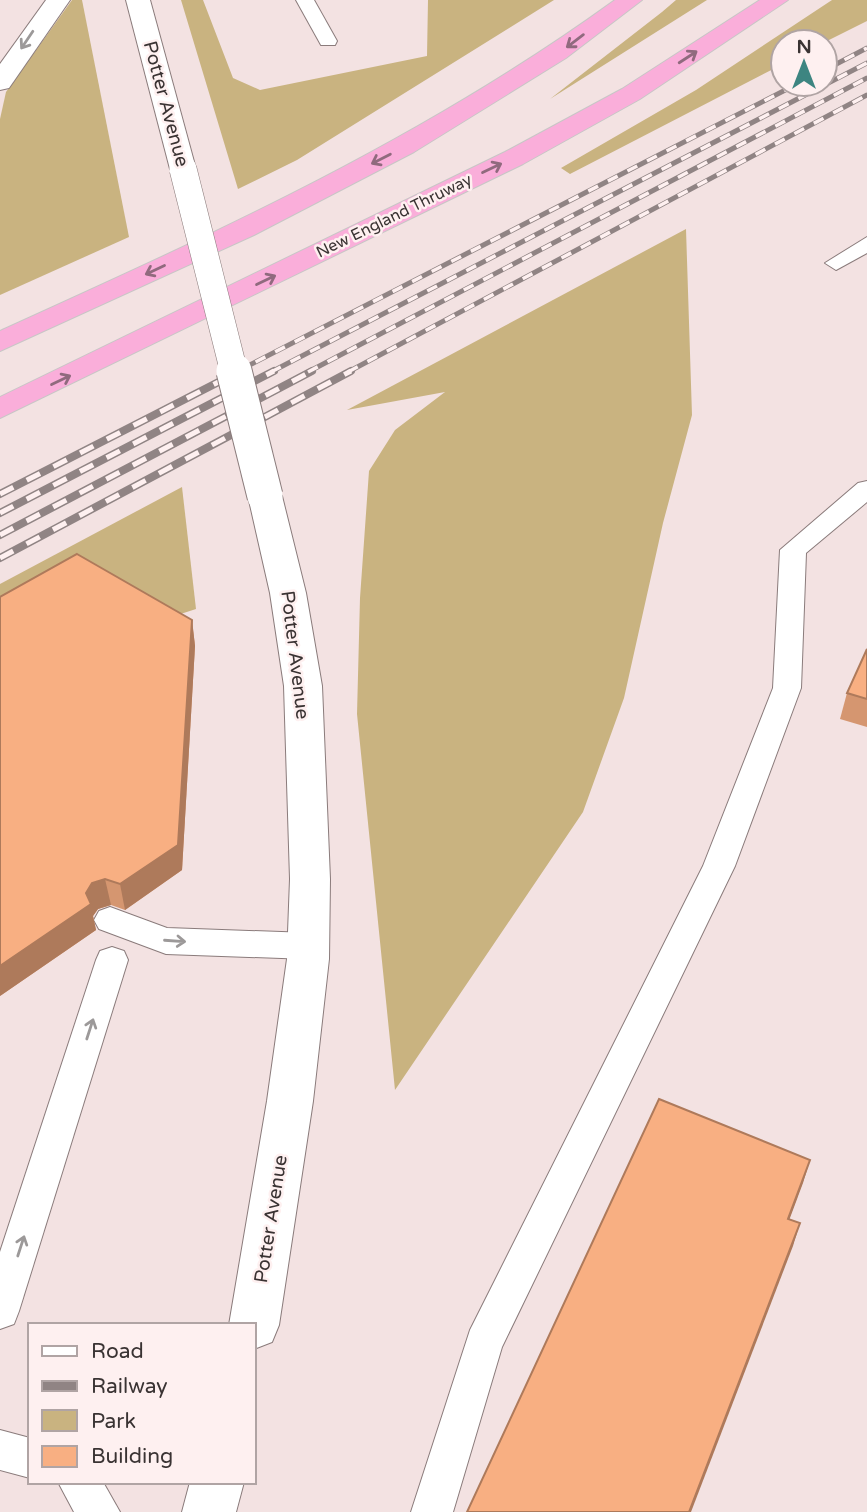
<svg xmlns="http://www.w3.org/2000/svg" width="867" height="1512" viewBox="0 0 867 1512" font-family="'Varela Round',sans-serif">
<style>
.green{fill:#c9b380}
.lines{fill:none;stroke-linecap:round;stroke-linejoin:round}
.service-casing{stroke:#8a7b7b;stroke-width:2}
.minor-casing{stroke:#8a7b7b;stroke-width:2}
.tertiary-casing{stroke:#8a7b7b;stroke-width:2}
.motorway-casing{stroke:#c8c6c6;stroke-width:2}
.service{fill:#fff;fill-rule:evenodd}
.minor{fill:#fff;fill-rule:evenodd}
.tertiary{fill:#fff;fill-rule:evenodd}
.motorway{fill:#faaeda;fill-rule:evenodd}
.rail-far1-casing{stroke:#908484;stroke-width:5}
.rail-casing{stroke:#908484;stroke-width:8}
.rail-far1{stroke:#fef0f0;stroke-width:3.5;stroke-dasharray:11;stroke-linecap:butt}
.rail{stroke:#fef0f0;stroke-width:5;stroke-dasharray:15;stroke-linecap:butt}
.tertiary-bridge-far1-casing{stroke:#8a7b7b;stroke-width:28;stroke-linecap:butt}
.tertiary-bridge-casing{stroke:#8a7b7b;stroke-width:37;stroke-linecap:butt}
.tertiary-bridge-far1{stroke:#fff;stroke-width:27}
.tertiary-bridge{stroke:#fff;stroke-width:35}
.wall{fill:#d59670}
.shaded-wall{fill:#ae7a5b}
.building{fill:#f8af82;stroke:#ae7a5b;stroke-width:2}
.oneway{stroke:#9c9999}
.oneway2{stroke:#906a7e}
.labels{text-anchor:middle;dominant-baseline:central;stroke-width:5;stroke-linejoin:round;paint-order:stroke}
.far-street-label{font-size:16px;fill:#3a3333;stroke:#fef0f0}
.street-label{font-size:19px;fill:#3a3333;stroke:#fef0f0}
</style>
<rect width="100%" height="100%" fill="#f3e2e2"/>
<g class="green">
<polygon points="72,0 82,0 129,237 0,295 0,119 6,92"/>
<polygon points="181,0 203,0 233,78 260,90 427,56 428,0 554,0 297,160 238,189"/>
<polygon points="676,0 707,0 550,99 662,12"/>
<polygon points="832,0 867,0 867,21 825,42 783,42 783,64 570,174 561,168 696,90"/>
<polygon points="686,229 692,415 663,523 624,698 583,812 395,1090 357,714 360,598 369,471 395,430 445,392 347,410"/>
<polygon points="182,487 196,609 162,620 0,620 0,584"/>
</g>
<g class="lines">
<g class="service-casing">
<g id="service">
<polygon points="296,0 314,0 337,41 335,45 321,45"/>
<polygon points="867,237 867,253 836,270 825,263"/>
<polygon points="867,481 867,502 806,553 801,688 735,866 502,1347 453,1512 411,1512 470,1330 703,866 773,688 780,550 858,483"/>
<polygon points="110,907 167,928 309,933 321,937 325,946 321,955 309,959 166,954 99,929 94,920 99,911"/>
<polygon points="112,947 124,951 128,960 19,1311 14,1324 0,1329 0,1252 96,960 100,951"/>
<polygon points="0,1430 30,1438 30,1478 0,1470"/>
<polygon points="58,1482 103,1482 120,1512 74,1512"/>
</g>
</g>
<g class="minor-casing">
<polygon id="minor" points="46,0 70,0 9,88 0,90 0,64"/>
</g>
<g class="tertiary-casing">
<g id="tertiary">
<polygon points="126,0 150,0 196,169 192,175 174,175 170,169"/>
<polygon points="265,485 277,489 282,496 306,593 322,686 330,879 329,959 313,1101 279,1325 272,1342 254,1349 254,1325 229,1325 267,1101 287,959 290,879 284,686 270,593 248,496 253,489"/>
<polygon points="190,1482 244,1482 236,1512 182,1512"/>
</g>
</g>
<g class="motorway-casing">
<g id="motorway">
<path d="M 615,0 L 642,0 L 566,58 L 414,152 L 254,235 L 0,351 L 0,331 C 216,233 422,140 615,0 Z"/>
<polygon points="760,0 788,0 640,99 523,164 0,418 0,397 505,152 622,89"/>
</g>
</g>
<use href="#service" class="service"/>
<use href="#minor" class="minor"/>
<use href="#tertiary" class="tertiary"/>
<use href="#motorway" class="motorway"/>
<g class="rail-far1-casing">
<g id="rail-far1">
<polyline points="825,70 867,48"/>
<polyline points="236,372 797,84"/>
<polyline points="271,372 867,63"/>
<polyline points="308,372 867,78"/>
<polyline points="348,372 867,95"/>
</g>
</g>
<g class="rail-casing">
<g id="rail">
<polyline points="0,494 240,371"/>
<polyline points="0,513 274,371"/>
<polyline points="0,535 312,371"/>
<polyline points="0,558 351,371"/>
</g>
</g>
<use href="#rail-far1" class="rail-far1"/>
<use href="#rail" class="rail"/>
<g class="tertiary-bridge-far1-casing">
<polyline id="tertiary-bridge-far1" points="183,169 234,372"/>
</g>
<g class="tertiary-bridge-casing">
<polyline id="tertiary-bridge" points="234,371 265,496"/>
</g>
<use href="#tertiary-bridge-far1" class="tertiary-bridge-far1"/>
<use href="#tertiary-bridge" class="tertiary-bridge"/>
</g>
<g class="wall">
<polygon points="192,620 195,646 182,870 125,910 111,905 98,909 93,916 96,930 0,996"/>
<polygon points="867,649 867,727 840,719 847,693"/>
</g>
<g class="shaded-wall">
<polygon points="192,620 195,646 182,870 125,910 120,884"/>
<polygon points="105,879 111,905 98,909 93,916 96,930 0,996 0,966 86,893 92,883"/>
<polygon points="810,1160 803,1183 781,1242 788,1219"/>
<polygon points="800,1223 793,1246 691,1512 689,1512"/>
</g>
<g class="building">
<polygon points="77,554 192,620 178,845 120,884 105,879 92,883 86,893 91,904 0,966 0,597"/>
<polygon points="867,649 867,699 847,693"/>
<polygon points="659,1099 810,1160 788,1219 800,1223 689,1512 467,1512"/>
</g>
<defs><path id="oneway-shaft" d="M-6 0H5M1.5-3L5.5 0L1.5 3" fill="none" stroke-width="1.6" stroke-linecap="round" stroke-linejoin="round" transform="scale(1.75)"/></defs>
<g class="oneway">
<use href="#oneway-shaft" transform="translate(27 40) rotate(124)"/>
<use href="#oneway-shaft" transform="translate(175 941) rotate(4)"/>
<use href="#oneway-shaft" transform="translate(90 1029) rotate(-72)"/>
<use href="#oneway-shaft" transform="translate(21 1246) rotate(-72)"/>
</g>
<g class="oneway2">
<use href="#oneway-shaft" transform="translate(575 41) rotate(143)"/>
<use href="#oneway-shaft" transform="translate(688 57) rotate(-33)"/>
<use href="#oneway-shaft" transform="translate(381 159) rotate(153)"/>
<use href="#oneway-shaft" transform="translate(492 168) rotate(-26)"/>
<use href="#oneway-shaft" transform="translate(155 270) rotate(155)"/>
<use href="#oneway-shaft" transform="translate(266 280) rotate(-26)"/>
<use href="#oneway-shaft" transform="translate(61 380) rotate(-26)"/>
</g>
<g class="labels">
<g class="far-street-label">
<text transform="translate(394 216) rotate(-26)">New England Thruway</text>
</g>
<g class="street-label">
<text transform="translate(166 104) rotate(75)">Potter Avenue</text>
<text transform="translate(295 655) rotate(83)">Potter Avenue</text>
<text transform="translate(271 1219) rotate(-81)">Potter Avenue</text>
</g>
</g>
<rect x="28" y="1323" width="228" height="161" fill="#fef0f0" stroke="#b0a4a4" stroke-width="2"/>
<rect x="42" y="1346" width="35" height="10" fill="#ffffff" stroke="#b0a4a4" stroke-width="2"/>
<text x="91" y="1358" font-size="21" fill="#3a3333">Road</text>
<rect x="42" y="1381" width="35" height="10" fill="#908484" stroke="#b0a4a4" stroke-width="2"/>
<text x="91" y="1393" font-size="21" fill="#3a3333">Railway</text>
<rect x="42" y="1410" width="35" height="21" fill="#c9b380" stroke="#b0a4a4" stroke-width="2"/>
<text x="91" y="1428" font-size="21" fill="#3a3333">Park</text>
<rect x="42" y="1446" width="35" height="21" fill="#f8af82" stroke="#b0a4a4" stroke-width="2"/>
<text x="91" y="1463" font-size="21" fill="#3a3333">Building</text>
<g transform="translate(804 63)"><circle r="33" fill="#fef0f0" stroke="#b0a4a4" stroke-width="2"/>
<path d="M0-5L12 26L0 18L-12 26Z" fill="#3d8581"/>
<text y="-10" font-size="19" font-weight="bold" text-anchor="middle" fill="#3a3333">N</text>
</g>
</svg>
